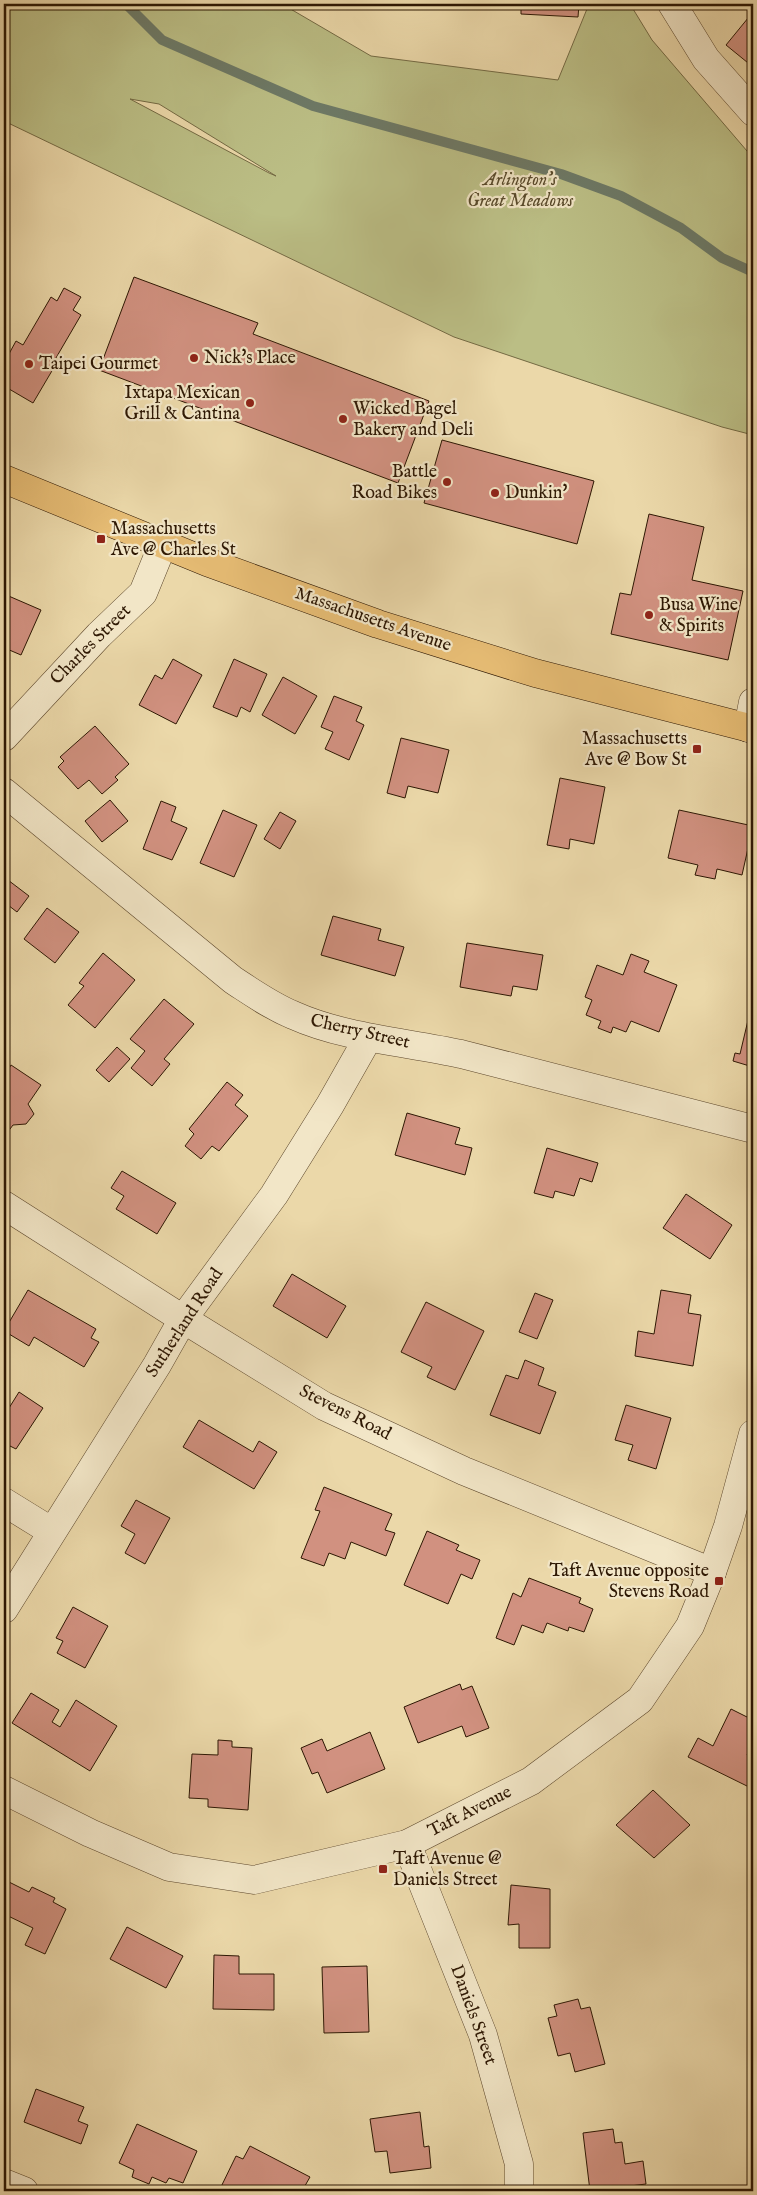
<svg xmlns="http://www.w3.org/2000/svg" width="757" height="2195" viewBox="0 0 757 2195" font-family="'IM FELL English',serif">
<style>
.green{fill:#bbbe85;stroke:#746a44;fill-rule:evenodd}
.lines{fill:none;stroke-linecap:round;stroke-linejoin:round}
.stream{stroke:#6d7966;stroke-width:10}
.building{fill:#d19180;stroke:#2d1703}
.minor-casing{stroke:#5c472c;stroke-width:29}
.major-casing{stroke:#2d1703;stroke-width:29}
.minor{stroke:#f2e6c7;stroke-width:28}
.major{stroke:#e6bc74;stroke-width:28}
.poi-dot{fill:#8f2418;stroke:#f2e6c7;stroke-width:2}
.labels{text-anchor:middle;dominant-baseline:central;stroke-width:4.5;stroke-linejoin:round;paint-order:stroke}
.park-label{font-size:18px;font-style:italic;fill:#58492a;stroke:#f2e6c7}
.poi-label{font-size:18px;fill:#2d1703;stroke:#f2e6c7;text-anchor:start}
.street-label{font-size:18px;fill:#2d1703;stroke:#f2e6c7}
</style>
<rect width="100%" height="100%" fill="#ebd8a9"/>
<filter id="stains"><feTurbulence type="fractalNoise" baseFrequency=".004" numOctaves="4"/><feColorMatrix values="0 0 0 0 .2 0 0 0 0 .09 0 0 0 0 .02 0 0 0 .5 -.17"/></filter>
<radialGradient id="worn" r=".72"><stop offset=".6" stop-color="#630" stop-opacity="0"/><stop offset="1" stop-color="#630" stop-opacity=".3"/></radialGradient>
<path class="green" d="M 4,4 L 282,4 L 371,56 L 558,80 L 589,4 L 630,4 L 652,40 L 753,158 L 753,435 L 722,427 L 454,337 L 4,121 ZM 130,99 L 159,104 L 276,176 L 269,173 Z"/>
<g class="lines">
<polyline class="stream" points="126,4 162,40 313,106 561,174 621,196 681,228 722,258 753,272"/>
</g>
<g class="building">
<polygon points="521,4 579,4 578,17 521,14"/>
<polygon points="753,12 753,67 726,45"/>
<polygon points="134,277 258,323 253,334 429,401 398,483 99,370"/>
<polygon points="64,288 81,297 73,310 81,315 53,363 56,364 33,403 4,386 4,363 16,341 23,345 51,297 57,301"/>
<polygon points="442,440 594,481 577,544 424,503"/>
<polygon points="649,514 704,527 692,580 743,591 728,660 611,634 620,593 631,595"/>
<polygon points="4,594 41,610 21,655 7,649 4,657"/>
<polygon points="173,659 202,675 176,724 139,705 155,675 162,679"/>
<polygon points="234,659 267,674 250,712 241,707 237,717 213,707"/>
<polygon points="283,677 317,696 295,734 262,715"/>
<polygon points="334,696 362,707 356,721 364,725 349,760 325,749 333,732 321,727"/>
<polygon points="95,726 129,764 115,777 118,780 102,794 89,780 78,789 58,767 64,761 60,757"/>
<polygon points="401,738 449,750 438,793 408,786 405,798 387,793"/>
<polygon points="560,778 605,787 594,844 570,839 569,849 547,845"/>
<polygon points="110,800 128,821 102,842 85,821"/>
<polygon points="161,801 176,807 171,821 187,828 172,860 143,849"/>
<polygon points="223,810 257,825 234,877 200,863"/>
<polygon points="679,810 753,826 742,875 717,869 715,879 695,875 698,865 668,858"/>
<polygon points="280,812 296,821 280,849 264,839"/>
<polygon points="4,877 29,896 17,912 4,902"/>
<polygon points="47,908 79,932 55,963 24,939"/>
<polygon points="333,916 381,929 378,940 404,947 395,976 321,955"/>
<polygon points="467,943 543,955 537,990 513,986 511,996 460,987"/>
<polygon points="103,953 135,980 95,1028 68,1005 84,986 79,983"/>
<polygon points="631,954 649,961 644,972 677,985 659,1032 631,1021 626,1032 613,1027 611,1033 598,1028 601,1021 586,1015 592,1000 585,997 597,965 623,975"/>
<polygon points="164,999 194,1024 164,1059 170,1064 152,1086 131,1068 145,1051 130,1039"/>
<polygon points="749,1016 753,1017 753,1067 733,1061 735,1053 740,1054"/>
<polygon points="117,1047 130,1059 109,1082 96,1070"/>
<polygon points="11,1065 41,1085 28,1104 34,1114 26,1124 13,1125 4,1137 4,1077"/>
<polygon points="227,1082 243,1095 235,1105 248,1116 219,1151 212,1146 201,1159 185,1146 194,1134 189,1129"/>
<polygon points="407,1113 460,1128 455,1144 472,1148 465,1175 395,1155"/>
<polygon points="547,1148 598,1163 592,1182 580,1178 574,1196 555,1191 553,1198 534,1193"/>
<polygon points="122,1171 176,1203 157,1234 116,1209 124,1196 111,1188"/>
<polygon points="686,1194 732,1225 710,1259 663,1228"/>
<polygon points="292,1274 346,1306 327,1338 273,1306"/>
<polygon points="28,1290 96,1329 91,1338 99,1342 84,1367 34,1337 29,1346 4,1331"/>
<polygon points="661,1290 691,1295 688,1313 701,1315 693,1366 635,1356 638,1331 654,1334"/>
<polygon points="535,1293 553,1300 537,1339 519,1332"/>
<polygon points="426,1302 484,1331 455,1390 427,1377 432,1367 401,1352"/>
<polygon points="525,1360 544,1368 538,1385 556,1392 540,1434 490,1415 506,1375 518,1379"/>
<polygon points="19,1392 43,1408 16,1449 10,1446 6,1453 4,1451 4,1416"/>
<polygon points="626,1405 671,1418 656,1469 628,1460 633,1445 615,1440"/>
<polygon points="199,1420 253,1452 259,1441 277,1452 254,1489 183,1447"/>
<polygon points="324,1487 392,1514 385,1530 395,1533 386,1556 351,1542 345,1559 329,1553 324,1566 301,1558 320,1511 315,1510"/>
<polygon points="136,1500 170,1518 145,1564 125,1553 135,1534 121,1526"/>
<polygon points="427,1531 459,1545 456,1550 480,1560 472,1579 461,1574 448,1604 404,1585"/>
<polygon points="529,1578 581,1598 579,1603 593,1609 584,1632 569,1627 568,1631 547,1623 543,1633 522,1625 514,1645 496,1638 513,1593 521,1597"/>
<polygon points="73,1607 108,1626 85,1668 57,1653 63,1641 56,1638"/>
<polygon points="460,1684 462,1690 472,1686 489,1728 466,1737 462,1726 418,1743 404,1707"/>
<polygon points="31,1693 59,1710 52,1722 60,1727 76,1700 117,1726 90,1771 12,1723"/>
<polygon points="731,1709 753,1720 753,1745 747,1755 753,1758 753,1779 749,1787 688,1757 698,1738 713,1746"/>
<polygon points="370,1732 385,1769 327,1793 318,1772 312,1774 301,1748 322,1739 327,1751"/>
<polygon points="218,1740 232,1741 232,1747 252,1748 248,1810 208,1807 208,1799 189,1798 192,1754 218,1755"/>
<polygon points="653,1790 690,1825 654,1858 616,1825"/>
<polygon points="7,1881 29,1892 32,1887 55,1898 53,1902 66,1909 45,1954 25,1945 33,1928 4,1914 4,1888"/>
<polygon points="511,1885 550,1889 550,1948 519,1948 519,1924 508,1925"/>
<polygon points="127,1927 183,1956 166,1988 110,1959"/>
<polygon points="214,1955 239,1956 239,1974 274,1974 274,2010 213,2009"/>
<polygon points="367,1966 369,2032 324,2033 322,1967"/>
<polygon points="578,1999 581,2009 590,2007 605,2064 575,2072 570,2053 558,2056 548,2018 557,2016 554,2005"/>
<polygon points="36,2089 84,2107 78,2121 88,2125 81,2144 24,2122"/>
<polygon points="420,2112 424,2147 429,2146 431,2168 390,2173 387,2151 375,2152 370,2119"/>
<polygon points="137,2124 197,2151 183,2183 169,2178 166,2183 152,2177 149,2184 132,2177 134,2170 119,2163"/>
<polygon points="613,2129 615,2143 622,2142 625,2164 643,2161 646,2184 590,2191 583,2133"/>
<polygon points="250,2146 310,2177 302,2191 219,2191 236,2156 243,2159"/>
</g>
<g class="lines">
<g class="minor-casing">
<g id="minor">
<polyline points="672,4 706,59 753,112"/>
<polyline points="748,728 753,702"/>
<polyline points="4,737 99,635 143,593 163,544"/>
<path d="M 4,792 L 233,980 C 253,993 271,1006 293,1015 C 344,1038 406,1042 461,1054 L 753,1129"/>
<polyline points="4,1205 183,1319 324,1406 464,1471 712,1572"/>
<polyline points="4,1502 51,1531"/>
<polyline points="4,1609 157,1365 183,1319 274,1195 330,1105 368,1038"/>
<polyline points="4,1790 90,1833 169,1867 254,1880 407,1844 531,1781 640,1700 690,1626 712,1572 728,1526 753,1434"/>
<polyline points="407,1844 483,2035 519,2164 519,2191"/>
<polyline points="4,2183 24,2191"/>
</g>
</g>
<g class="major-casing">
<polyline id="major" points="4,479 207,562 378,624 535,673 753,729"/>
</g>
<use href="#minor" class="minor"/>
<use href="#major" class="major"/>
</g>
<g class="poi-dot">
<circle cx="194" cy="358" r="5"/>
<circle cx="29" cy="364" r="5"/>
<circle cx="250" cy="403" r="5"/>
<circle cx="343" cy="419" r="5"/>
<circle cx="447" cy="482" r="5"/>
<circle cx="495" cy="493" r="5"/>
<rect x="96" y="534" width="10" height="10" rx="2.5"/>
<circle cx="649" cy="615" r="5"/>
<rect x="692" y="744" width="10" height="10" rx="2.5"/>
<rect x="714" y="1576" width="10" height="10" rx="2.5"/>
<rect x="378" y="1864" width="10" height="10" rx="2.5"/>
</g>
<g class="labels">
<g class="park-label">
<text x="520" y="180">Arlington's<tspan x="520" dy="21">Great Meadows</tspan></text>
</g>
<g class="poi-label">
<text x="204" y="358">Nick's Place</text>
<text x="39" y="364">Taipei Gourmet</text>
<text x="240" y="393" text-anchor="end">Ixtapa Mexican<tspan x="240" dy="21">Grill &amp; Cantina</tspan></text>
<text x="353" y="409">Wicked Bagel<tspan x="353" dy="21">Bakery and Deli</tspan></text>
<text x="437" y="472" text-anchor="end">Battle<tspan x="437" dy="21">Road Bikes</tspan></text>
<text x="505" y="493">Dunkin'</text>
<text x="111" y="529">Massachusetts<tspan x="111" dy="21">Ave @ Charles St</tspan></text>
<text x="659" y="605">Busa Wine<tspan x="659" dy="21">&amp; Spirits</tspan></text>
<text x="687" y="739" text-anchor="end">Massachusetts<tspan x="687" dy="21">Ave @ Bow St</tspan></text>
<text x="709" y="1571" text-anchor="end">Taft Avenue opposite<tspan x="709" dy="21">Stevens Road</tspan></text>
<text x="393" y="1859">Taft Avenue @<tspan x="393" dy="21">Daniels Street</tspan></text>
</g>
<g class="street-label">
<text transform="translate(373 620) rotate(19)">Massachusetts Avenue</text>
<text transform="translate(91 645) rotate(-45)">Charles Street</text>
<text transform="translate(360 1032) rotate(13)">Cherry Street</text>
<text transform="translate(185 1323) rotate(-57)">Sutherland Road</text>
<text transform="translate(345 1413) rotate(27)">Stevens Road</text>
<text transform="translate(470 1812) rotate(-27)">Taft Avenue</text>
<text transform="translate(473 2015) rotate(70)">Daniels Street</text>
</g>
</g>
<rect width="757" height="2195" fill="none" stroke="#ebd8a9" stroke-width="20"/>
<rect x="5" y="5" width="747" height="2185" fill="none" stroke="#2d1703" stroke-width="2.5"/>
<rect x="10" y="10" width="737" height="2175" fill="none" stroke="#2d1703"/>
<rect width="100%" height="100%" filter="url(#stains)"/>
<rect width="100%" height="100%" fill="url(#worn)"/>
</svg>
